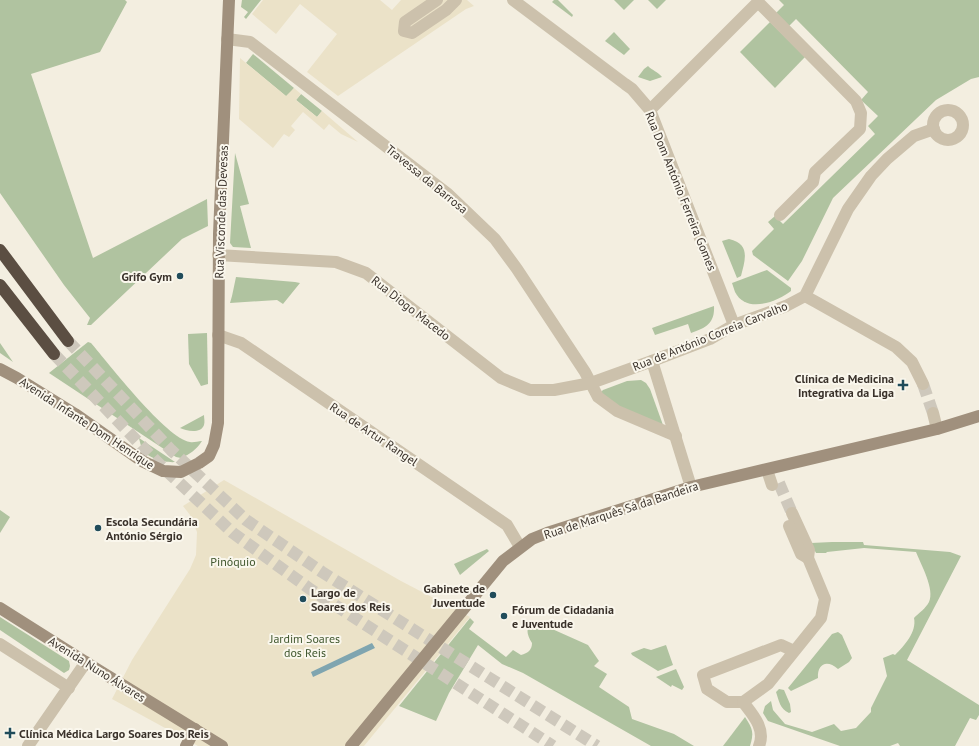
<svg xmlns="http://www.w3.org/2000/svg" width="979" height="746" viewBox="0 0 979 746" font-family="'PT Sans',sans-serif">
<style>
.green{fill:#b0c3a0}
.plaza{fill:#ebe2c8}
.water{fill:#7fa5b0}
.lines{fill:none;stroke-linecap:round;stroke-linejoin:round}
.street-tunnel{stroke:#cec8bc;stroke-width:12;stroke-dasharray:12 6;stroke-linecap:butt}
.highway-tunnel{stroke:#cec8bc;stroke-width:12;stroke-dasharray:12 6;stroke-linecap:butt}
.street{stroke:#ccc1ac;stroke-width:12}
.secondary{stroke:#a0907d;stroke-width:12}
.highway{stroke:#5b4e42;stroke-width:12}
.poi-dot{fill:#204c5b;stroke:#faf7ed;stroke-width:1.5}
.labels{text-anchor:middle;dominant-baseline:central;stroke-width:4;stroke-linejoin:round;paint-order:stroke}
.street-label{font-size:12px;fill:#3a322b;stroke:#faf7ed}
.poi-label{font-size:12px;font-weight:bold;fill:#3a322b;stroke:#faf7ed;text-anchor:start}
.park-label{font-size:12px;fill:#41582f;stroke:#faf7ed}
</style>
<rect width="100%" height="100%" fill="#f3eee0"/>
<g class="green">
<polygon points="0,0 125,0 127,2 100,52 31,74 93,258 207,199 208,226 182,239 91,325 87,325 90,318 64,285 0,193"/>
<polygon points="242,0 261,0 246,19 244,17 248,12 241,7"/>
<polygon points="554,0 558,0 573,15 572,17 552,2"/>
<polygon points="614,0 634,0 624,10"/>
<polygon points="648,0 666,0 657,9"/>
<polygon points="779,0 979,0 979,77 971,79 936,100 833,198 802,261 788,281 753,255 752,251 774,229 768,222 775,216 783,224 875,134 868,126 878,116 861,100 868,92 796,19 789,26 776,13 784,5"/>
<polygon points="770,22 805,57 775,88 740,52"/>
<polygon points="614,32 630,49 624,55 605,41"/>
<polygon points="253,54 294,88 287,97 246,63"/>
<path d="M 648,66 C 653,71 657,71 662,77 L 650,81 L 638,77 L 644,69 Z"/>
<polygon points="301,94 322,111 317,117 296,100"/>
<polygon points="235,153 249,204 240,206 251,248 233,247 230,243"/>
<path d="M 729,239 C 751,244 745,260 741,276 L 737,278 L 722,241 Z"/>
<path d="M 767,270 L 791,288 L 791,291 C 777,302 746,314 735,292 C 734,289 733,286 732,283 Z"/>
<polygon points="236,277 295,282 300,283 283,304 277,300 230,303 232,296"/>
<path d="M 714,306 C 715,323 706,328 691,333 L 688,324 L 655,335 L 652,328 Z"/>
<polygon points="207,333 208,384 201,386 189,364 188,334"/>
<path d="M 88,342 L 91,343 C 108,363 167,439 190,442 C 193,443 198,441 202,441 C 196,450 190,454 181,458 L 176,457 L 49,373 Z"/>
<polygon points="0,343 13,362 0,353"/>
<polygon points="641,380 646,383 650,389 663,425 621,408 600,393 603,390 627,381"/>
<path d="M 204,415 C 204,418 205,422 204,425 C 201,434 186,431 180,428 Z"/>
<path d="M 139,438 L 175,462 C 166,463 147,458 143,450 C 141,447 140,442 139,438 Z"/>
<polygon points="0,510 10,517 0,533"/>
<path d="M 832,542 L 863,542 L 864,545 L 950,552 L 961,556 L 907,660 L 979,705 L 979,715 L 976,720 L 970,718 L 955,746 L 900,746 L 898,743 L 890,746 L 840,746 L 768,721 L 763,713 L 765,706 L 771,701 L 773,710 L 785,724 L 812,732 L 834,724 L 841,731 L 856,728 L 871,712 L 871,708 L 887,676 L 883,658 L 893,654 L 895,655 C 904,646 917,632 914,618 C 919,613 926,608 929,602 C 935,589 921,565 916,552 L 864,548 L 827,552 L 826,553 L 816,553 L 811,543 Z"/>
<polygon points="487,549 489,551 460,575 454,564"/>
<polygon points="0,617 69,661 70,666 69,670 64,673 0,630"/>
<path d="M 470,618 L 474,622 L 469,629 L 506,657 L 513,650 L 521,655 C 528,653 532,650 532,643 C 526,633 526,629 532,620 L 588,645 L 599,661 L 594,666 L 607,674 L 599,687 L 629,707 L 632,719 L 674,734 L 694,746 L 651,746 L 523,673 L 502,664 L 478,645 L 449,693 L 436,721 L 399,706 Z"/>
<path d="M 838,632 L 842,635 L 852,658 L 849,662 L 838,669 C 827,659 817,664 818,678 L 791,691 L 788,688 L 832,634 Z"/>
<polygon points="666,645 673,665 658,671 632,655 631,653 644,648 651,650"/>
<polygon points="676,669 684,687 682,690 672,685 671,687 656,677"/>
<path d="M 779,689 L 784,690 L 790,704 L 791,712 L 789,713 C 780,709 779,701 776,692 Z"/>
<path d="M 745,717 C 753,729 754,733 750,746 L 723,746 Z"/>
</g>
<g class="plaza">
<polygon points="263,0 380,0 392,10 401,0 467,0 474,6 466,9 338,96 307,72 337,34 300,4 276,34 252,14"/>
<polygon points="240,58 286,96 294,88 301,94 296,100 317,117 322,111 358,142 341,134 329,124 324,130 303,112 291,126 295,130 289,137 284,134 273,148 239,119"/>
<polygon points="224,480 401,581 470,617 364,746 198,746 112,699 132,660 190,569 196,555 197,532 190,515 183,506"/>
</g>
<polygon class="water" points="372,643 375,648 313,677 311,672"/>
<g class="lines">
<g class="street-tunnel">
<polyline points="923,384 933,413"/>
<polyline points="779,483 792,513"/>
</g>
<g class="highway-tunnel">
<polyline points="68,341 171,450 246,520 322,572 597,746"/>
<polyline points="54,354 156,461 233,533 310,589 553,746"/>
</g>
<g class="street">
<polyline points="437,0 405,22 404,31 412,33 446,10 456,0"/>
<polyline points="513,0 625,84 632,89 650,110 734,325"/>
<polyline points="227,39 250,42 448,194 495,239 517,269 585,372 598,397 617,411 676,436"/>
<circle cx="948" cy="125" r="15"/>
<polyline points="650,110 758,2 856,101 861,113 860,129 815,172 813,182 780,215"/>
<polyline points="218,255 336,262 366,273 501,378 530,390 554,390 591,383 652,361 710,339 734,325 786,306 805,296 848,209 871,176 887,159 914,136 934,129"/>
<polyline points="805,296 816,302 896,347 912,362 923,384"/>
<polyline points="218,335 241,343 507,525 520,547"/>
<polyline points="652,361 691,487"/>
<polyline points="933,413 937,429"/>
<polyline points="767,470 772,485"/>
<polyline points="792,513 809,550 808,558 825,599 821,618 768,684 743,702 727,702 707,689 703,675 781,645 794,651"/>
<polyline points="789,526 801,554 808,558"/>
<polyline points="0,644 69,688"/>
<path d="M 743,702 C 753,715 766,729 759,746"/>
<polyline points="28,746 86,662"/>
</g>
<g class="secondary">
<polyline points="0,369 17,378 75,414 142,461 163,471 181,472 199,463 209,456 214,445 218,423 219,234 229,0"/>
<polyline points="0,608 95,668 222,746"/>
<polyline points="186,746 195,729"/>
<polyline points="351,746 503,561 532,539 547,533 691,487 937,429 979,416"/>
</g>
<g class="highway">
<polyline points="0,250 68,341"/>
<polyline points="0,285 54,354"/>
</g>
</g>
<g class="poi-dot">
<circle cx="180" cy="276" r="4"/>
<path d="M901 379h4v4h4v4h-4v4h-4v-4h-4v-4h4z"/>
<circle cx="98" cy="528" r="4"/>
<circle cx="493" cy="595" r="4"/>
<circle cx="303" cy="599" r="4"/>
<circle cx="504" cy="616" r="4"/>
<path d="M8 727h4v4h4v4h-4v4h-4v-4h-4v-4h4z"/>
</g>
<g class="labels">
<g class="street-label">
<text transform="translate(427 179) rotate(39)">Travessa da Barrosa</text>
<text transform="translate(681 191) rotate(68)">Rua Dom António Ferreira Gomes</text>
<text transform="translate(221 212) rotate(-88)">Rua Visconde das Devesas</text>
<text transform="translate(411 308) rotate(38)">Rua Diogo Macedo</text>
<text transform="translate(710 336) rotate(-22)">Rua de António Correia Carvalho</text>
<text transform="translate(87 423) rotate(33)">Avenida Infante Dom Henrique</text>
<text transform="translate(374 434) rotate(34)">Rua de Artur Rangel</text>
<text transform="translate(621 510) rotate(-18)">Rua de Marquês Sá da Bandeira</text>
<text transform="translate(97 669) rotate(32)">Avenida Nuno Álvares</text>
</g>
<g class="poi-label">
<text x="172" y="276" text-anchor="end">Grifo Gym</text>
<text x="894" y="378" text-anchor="end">Clínica de Medicina<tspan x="894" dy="14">Integrativa da Liga</tspan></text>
<text x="106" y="521">Escola Secundária<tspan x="106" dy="14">António Sérgio</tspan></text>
<text x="485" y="588" text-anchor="end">Gabinete de<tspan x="485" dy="14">Juventude</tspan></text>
<text x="311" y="592">Largo de<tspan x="311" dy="14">Soares dos Reis</tspan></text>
<text x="512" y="609">Fórum de Cidadania<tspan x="512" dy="14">e Juventude</tspan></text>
<text x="19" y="733">Clínica Médica Largo Soares Dos Reis</text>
</g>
<g class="park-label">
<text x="233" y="561">Pinóquio</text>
<text x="305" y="638">Jardim Soares<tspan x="305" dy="14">dos Reis</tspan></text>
</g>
</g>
</svg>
